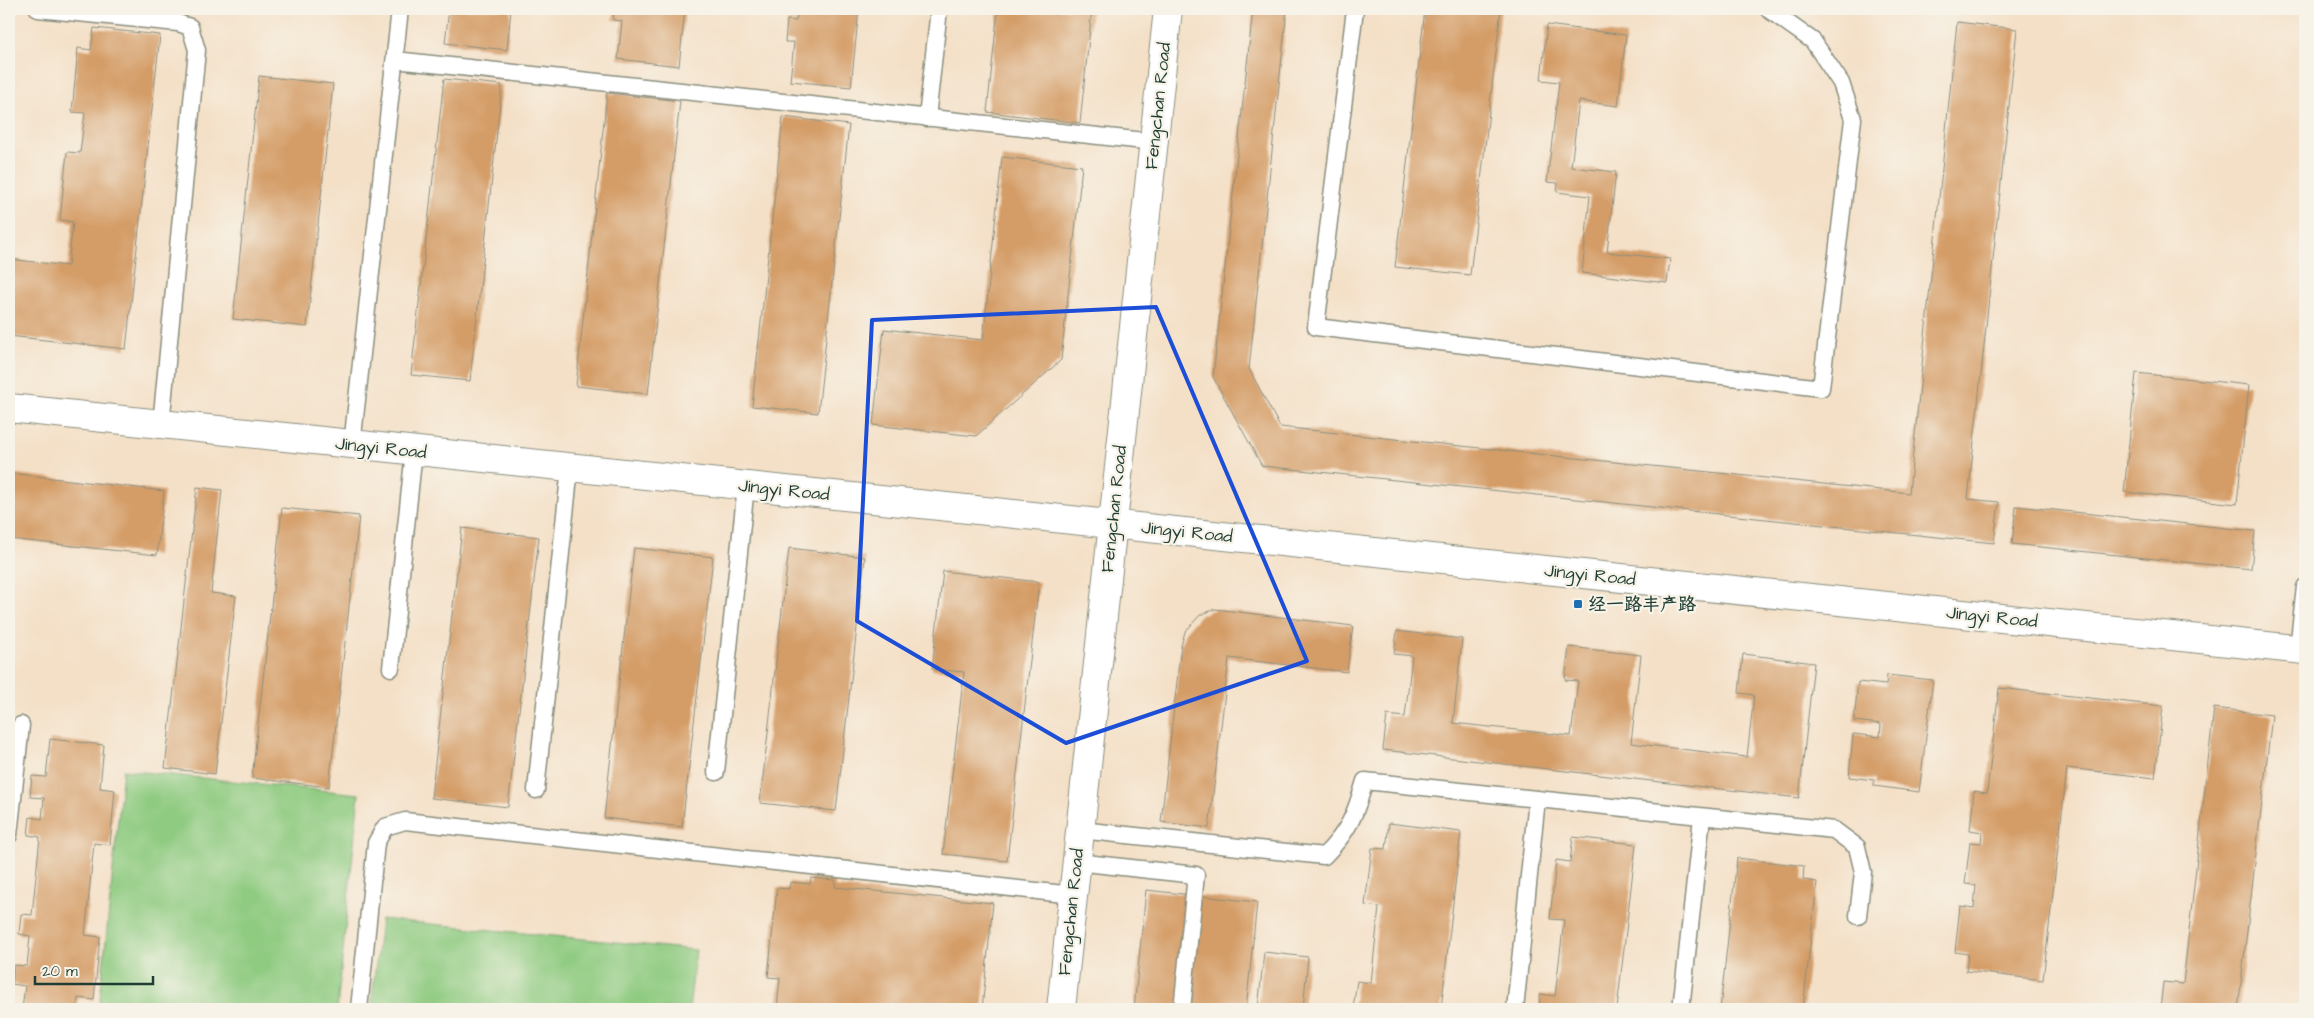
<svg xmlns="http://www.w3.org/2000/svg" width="2314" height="1018" viewBox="0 0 2314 1018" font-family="'Architects Daughter','LXGW WenKai TC',sans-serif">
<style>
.green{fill:#8fcb81;stroke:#57845a}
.building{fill:#d49c66}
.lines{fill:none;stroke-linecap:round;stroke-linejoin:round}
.service-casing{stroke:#8a8e7e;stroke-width:19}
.minor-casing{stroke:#8a8e7e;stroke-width:30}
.tertiary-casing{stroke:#8a8e7e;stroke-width:30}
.service{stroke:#fff;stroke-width:16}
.minor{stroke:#fff;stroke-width:28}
.tertiary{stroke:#fff;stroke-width:28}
.marked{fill:none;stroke:#1d4ed8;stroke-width:4;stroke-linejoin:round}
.poi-dot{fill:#1f6fb2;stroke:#f7f3e8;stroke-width:2}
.labels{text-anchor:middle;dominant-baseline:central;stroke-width:4.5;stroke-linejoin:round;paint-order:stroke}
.street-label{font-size:18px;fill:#1f3d34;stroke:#f7f3e8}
.poi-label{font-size:18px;font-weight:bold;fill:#1f3d34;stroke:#f7f3e8;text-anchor:start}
</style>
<rect width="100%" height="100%" fill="#f7f3e8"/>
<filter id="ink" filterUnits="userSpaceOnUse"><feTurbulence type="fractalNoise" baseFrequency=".02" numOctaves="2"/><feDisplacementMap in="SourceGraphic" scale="10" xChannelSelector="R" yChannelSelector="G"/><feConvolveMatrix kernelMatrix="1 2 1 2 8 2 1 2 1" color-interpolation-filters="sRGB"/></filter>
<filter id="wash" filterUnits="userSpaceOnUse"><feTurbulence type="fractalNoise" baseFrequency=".0096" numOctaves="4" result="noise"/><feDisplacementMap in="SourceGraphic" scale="20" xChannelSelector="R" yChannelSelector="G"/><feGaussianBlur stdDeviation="1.12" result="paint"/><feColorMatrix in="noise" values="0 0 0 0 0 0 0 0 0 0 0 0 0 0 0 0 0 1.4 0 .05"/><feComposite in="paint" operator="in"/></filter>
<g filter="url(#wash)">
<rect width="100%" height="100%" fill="#f4e0c7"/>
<g class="green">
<polygon points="123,770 359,794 337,1009 99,1009"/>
<polygon points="381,919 696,950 689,1009 371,1009"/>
</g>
<g id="blocks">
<g class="building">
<polygon points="449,9 511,9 507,50 445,43"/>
<polygon points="614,9 685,9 679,66 618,59 622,21 613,20"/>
<polygon points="798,9 859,9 851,87 790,81 794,42 785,42 787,20 796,21"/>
<polygon points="998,9 1092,9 1080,123 987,112"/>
<polygon points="1253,9 1287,9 1249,369 1280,427 1909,493 1957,22 2017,29 1968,499 1999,502 1994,543 1262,466 1213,377"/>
<polygon points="1425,9 1501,9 1470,275 1395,267"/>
<polygon points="1547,25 1626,35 1618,106 1579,101 1571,167 1616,172 1607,252 1670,259 1667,283 1582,273 1590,196 1557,192 1558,183 1547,182 1559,82 1541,80"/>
<polygon points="94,28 160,35 126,349 9,336 9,259 68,266 73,222 60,220 67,152 80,153 85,113 72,112 78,48 91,50"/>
<polygon points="259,76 333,84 307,327 233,319"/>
<polygon points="444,79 502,85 470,381 411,375"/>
<polygon points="607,93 680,101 648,394 576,386"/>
<polygon points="783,117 849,125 818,413 752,406"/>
<polygon points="1002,157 1082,166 1061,360 976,436 873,425 884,329 983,340"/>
<polygon points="2136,373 2249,385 2237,504 2124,492"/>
<polygon points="9,473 164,491 157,555 9,539"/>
<polygon points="197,487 222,490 211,593 236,596 215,774 165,768"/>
<polygon points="2016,506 2255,531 2251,569 2012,544"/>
<polygon points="282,508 359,516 329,787 252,778"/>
<polygon points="462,528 539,537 508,807 431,798"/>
<polygon points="634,548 713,557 682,827 604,818"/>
<polygon points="789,548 865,557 836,811 760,803"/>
<polygon points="943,571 1039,582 1007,861 943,854 964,672 932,669"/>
<polygon points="1215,609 1353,626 1347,672 1229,658 1209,828 1161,822 1181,646 1185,632 1200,615"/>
<polygon points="1397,631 1462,639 1453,723 1571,736 1578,681 1565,680 1569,647 1641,655 1631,743 1747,757 1754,695 1739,693 1743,654 1814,663 1799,798 1383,750 1387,715 1405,717 1412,656 1394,654"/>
<polygon points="1887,675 1933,680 1919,792 1874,786 1874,780 1849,777 1853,734 1880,737 1881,724 1854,721 1858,682 1886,685"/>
<polygon points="1999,688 2163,706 2155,778 2067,768 2043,980 1966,971 1968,954 1955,952 1960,906 1974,908 1976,885 1965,884 1970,842 1981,843 1982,832 1970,830 1974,791 1987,793"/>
<polygon points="2214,708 2272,715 2238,1009 2160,1009 2163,982 2183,984"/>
<polygon points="50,739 104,745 100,788 115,790 110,845 94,843 85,935 100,937 94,1000 78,998 77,1009 22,1009 25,986 12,984 14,965 27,966 30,936 19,934 21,914 32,915 40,837 28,835 30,817 42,819 44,798 30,797 32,776 46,777"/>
<polygon points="1389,823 1461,832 1441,1009 1353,1009 1357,981 1371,983 1379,907 1365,905 1372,848 1386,849"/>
<polygon points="1573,837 1636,844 1617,1009 1539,1009 1540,994 1555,996 1564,920 1550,919 1556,860 1570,862"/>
<polygon points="1737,858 1804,866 1803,880 1817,882 1803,1009 1720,1009"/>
<polygon points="811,878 835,880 835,887 993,903 982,1009 777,1009 780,978 768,977 777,888 789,889 790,882 810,884"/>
<polygon points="1146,890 1257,902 1246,1009 1134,1009"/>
<polygon points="1264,952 1308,957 1303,1009 1258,1009"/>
</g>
</g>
</g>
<g filter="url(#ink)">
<use href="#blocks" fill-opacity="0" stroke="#8a8e7e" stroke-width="1"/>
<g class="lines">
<g class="service-casing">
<g id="service">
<polyline points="38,9 178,23 190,27 197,50 161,425"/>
<polyline points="1355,9 1316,327 1821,388 1853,119 1841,83 1813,41 1768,9"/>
<polyline points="395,60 1154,142"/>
<polyline points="927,118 939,9"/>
<polyline points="352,445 400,9"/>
<polyline points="2298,649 2305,587"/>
<polyline points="391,668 414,451"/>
<polyline points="716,772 746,486"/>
<polyline points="536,790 570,467"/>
<path d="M 1080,830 L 1324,856 C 1349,831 1355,815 1365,781 L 1834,830 L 1857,847 L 1863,872 L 1858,916"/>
<polyline points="9,835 21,725"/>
<polyline points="1076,862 1196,875 1182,1009"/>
<polyline points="359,1009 376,843 385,827 405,821 1073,895"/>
<polyline points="1515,1009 1537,799"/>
<polyline points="1681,1009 1702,817"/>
</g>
</g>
<g class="minor-casing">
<polyline id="minor" points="9,408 2305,650"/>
</g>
<g class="tertiary-casing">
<polyline id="tertiary" points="1061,1009 1168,9"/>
</g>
<use href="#service" class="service"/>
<use href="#minor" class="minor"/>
<use href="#tertiary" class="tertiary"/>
</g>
</g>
<path class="marked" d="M 1156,307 L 1307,661 L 1066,743 L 857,621 L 872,320 Z"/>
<rect class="poi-dot" x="1573" y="599" width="10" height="10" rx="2.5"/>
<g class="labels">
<g class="street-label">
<text transform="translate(1158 106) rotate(-84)">Fengchan Road</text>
<text transform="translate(381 448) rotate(6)">Jingyi Road</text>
<text transform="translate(784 490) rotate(6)">Jingyi Road</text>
<text transform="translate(1114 509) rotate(-84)">Fengchan Road</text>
<text transform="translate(1187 532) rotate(6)">Jingyi Road</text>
<text transform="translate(1590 575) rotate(6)">Jingyi Road</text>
<text transform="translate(1992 617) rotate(6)">Jingyi Road</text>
<text transform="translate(1071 912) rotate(-84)">Fengchan Road</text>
</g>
<g class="poi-label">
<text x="1588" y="604">经一路丰产路</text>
</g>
</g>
<rect width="2314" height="1018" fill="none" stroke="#f7f3e8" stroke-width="30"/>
<path d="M35 976v8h118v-8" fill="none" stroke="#1f3d34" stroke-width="2.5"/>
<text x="42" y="976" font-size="15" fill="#1f3d34" stroke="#f7f3e8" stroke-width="4" paint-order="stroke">20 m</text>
</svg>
